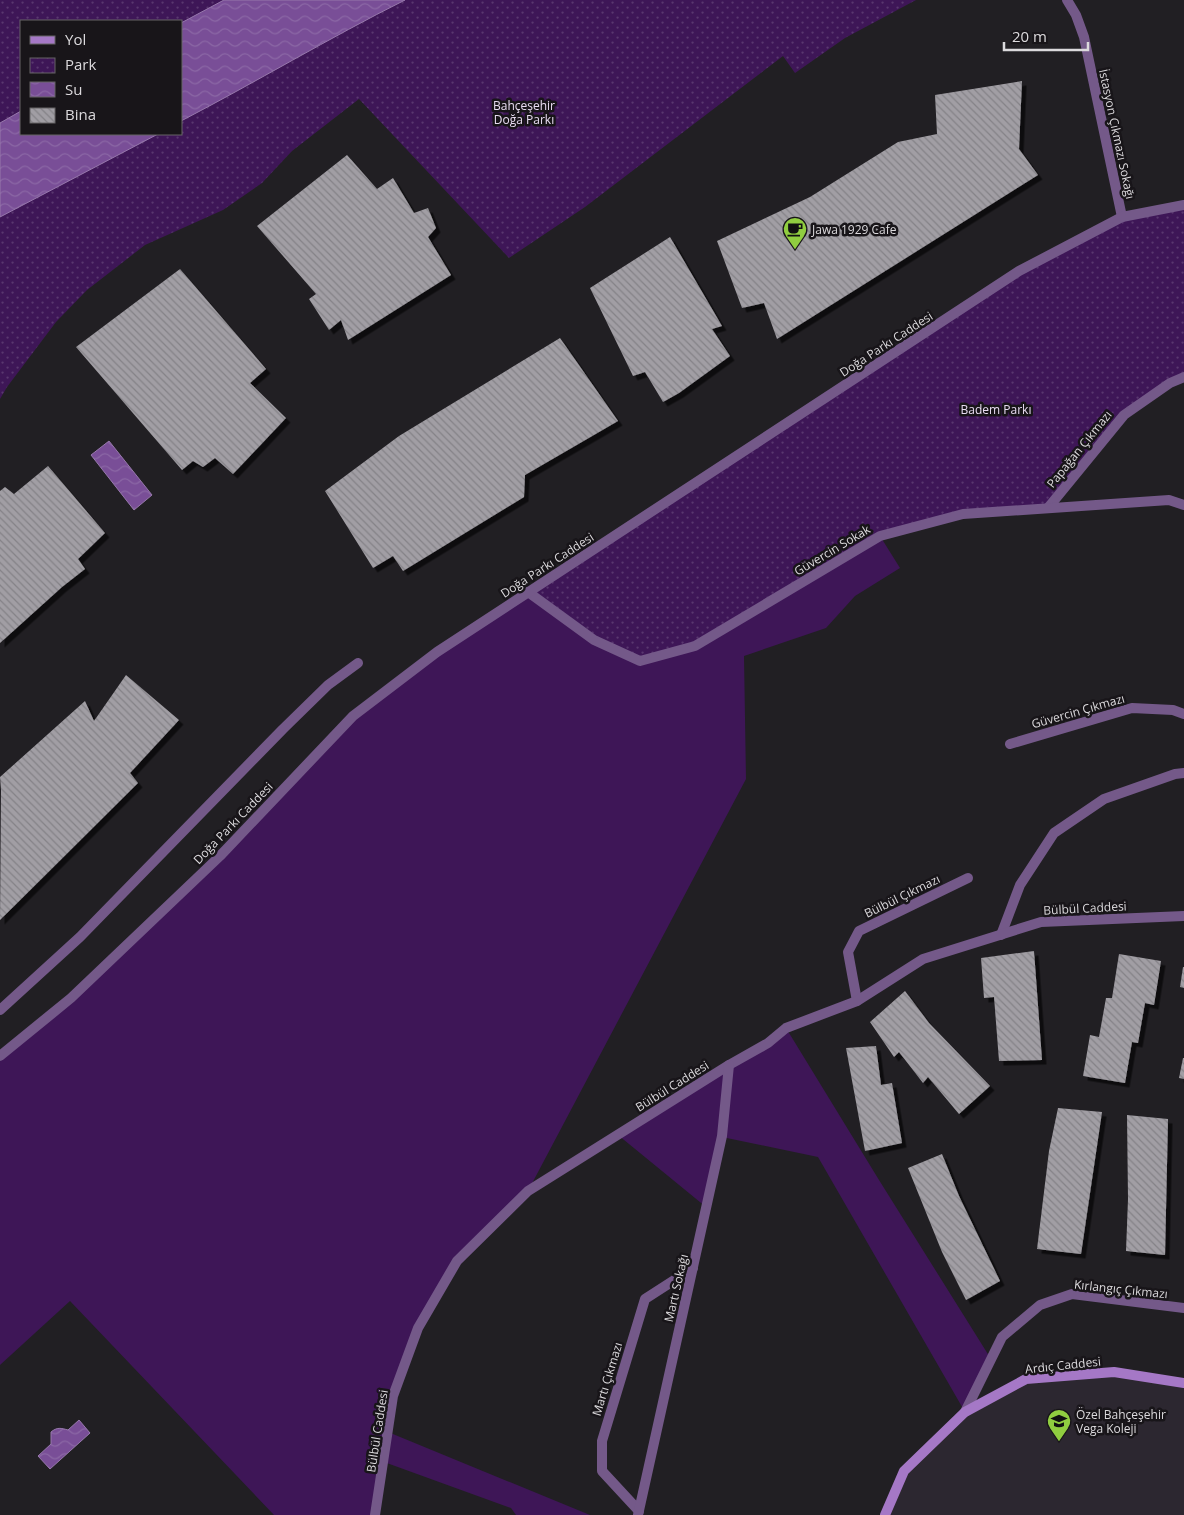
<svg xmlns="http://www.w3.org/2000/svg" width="1184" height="1515" viewBox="0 0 1184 1515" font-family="'Open Sans',sans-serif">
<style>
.built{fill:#2c2730}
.green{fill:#3e1657}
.park{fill:url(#park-dots);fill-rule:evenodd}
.water{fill:url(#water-waves);stroke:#9778ac}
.building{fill:url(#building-back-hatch);filter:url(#shadow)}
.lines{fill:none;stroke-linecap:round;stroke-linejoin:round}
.street{stroke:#745989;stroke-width:10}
.secondary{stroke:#a578c6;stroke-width:10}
.labels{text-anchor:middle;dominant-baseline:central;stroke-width:5;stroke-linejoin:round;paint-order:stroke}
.park-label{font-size:12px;fill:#e8dcf1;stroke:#181519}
.street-label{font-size:12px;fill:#dcdadd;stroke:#181519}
.poi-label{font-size:12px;fill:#dcdadd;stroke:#181519;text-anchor:start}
</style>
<defs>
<pattern id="park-dots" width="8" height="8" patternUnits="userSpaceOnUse" patternTransform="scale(1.25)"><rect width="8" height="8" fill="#3e1657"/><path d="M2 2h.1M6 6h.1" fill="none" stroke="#59376f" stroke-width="1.8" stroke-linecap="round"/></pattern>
<pattern id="water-waves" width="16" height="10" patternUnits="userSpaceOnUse" patternTransform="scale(1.25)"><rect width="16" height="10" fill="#794e97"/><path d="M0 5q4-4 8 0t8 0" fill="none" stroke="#8b67a5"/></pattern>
<pattern id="building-back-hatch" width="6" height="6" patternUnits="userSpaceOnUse" patternTransform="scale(1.25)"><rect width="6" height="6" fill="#a19ea4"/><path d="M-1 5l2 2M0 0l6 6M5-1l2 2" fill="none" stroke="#848287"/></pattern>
<filter id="shadow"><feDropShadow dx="4.5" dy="4.5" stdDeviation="0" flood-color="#0009"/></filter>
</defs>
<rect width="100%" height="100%" fill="#211f23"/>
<polygon class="built" points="1114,1372 1184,1383 1184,1515 885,1515 904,1471 965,1412 1026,1379"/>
<g class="green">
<polygon points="880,536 900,568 855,596 826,628 744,656 746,779 528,1191 457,1261 418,1328 393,1396 388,1432 590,1515 516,1515 511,1508 384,1462 375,1515 274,1515 70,1301 0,1365 0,1056 71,998 353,716 528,592"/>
<polygon points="786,1028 879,1180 991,1359 965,1412 818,1157 722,1137 706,1207 618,1135"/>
</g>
<g class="park">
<path d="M 0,0 L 916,0 L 845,38 L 795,73 L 783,56 L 585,207 L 509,258 L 359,99 L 292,151 L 262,183 L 223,210 L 145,245 L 87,290 L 56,322 L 7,387 L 0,399 ZM 21,21 L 181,21 L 181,134 L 21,134 Z"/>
<polygon points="1184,205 1184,377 1124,415 1048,508 963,514 880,536 695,646 640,661 594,640 528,592 1019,271 1122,217"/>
</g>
<g class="water">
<path d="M 224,0 L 405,0 C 329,38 256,82 181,121 L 181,23 Z"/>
<polygon points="21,111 21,134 158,134 0,217 0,123"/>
<polygon points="109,441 152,495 134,510 91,455"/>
<path d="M 79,1420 L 90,1433 L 50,1469 L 38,1456 L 51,1444 L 51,1432 C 57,1427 61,1428 68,1430 Z"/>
</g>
<g class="building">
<polygon points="1022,81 1019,149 1038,175 777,339 764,303 742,308 717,241 810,197 898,142 937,134 935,95"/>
<polygon points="347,155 377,189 393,178 414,213 428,208 436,228 428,237 451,275 348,340 341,320 329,330 309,299 316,294 257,226"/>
<polygon points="670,237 722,326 712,329 730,356 679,393 663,402 645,372 633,376 590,288"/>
<polygon points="180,269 266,369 250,383 286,418 233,474 215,458 203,467 193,461 182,470 76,347"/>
<polygon points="560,338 618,421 525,475 524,497 403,571 393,556 373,568 325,491 399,436"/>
<polygon points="48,466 105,533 78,559 85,569 62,587 0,643 0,491 5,487 14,494"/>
<polygon points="126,675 179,720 130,773 138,783 0,920 1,790 0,777 85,701 94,721"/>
<polygon points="1034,951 1042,1060 999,1061 994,997 984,998 981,958"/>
<polygon points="1119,954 1161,961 1154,1005 1145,1003 1138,1043 1132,1042 1125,1083 1083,1076 1090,1035 1099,1037 1106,998 1112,998"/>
<polygon points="1183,967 1184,967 1184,988 1180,987"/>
<polygon points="905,991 929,1023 990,1086 959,1114 928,1077 923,1083 899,1052 894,1057 870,1022"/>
<polygon points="876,1046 881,1085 892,1083 902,1143 865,1151 846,1048"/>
<polygon points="1183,1058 1184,1058 1184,1079 1179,1078"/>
<polygon points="1058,1108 1102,1112 1081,1254 1037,1249 1049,1151"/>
<polygon points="1127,1115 1168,1119 1165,1255 1126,1251 1128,1199"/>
<polygon points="942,1154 959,1196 1000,1281 966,1300 942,1252 908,1168"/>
</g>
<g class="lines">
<g class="street">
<polyline points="1067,0 1076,15 1084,37 1122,217"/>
<polyline points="1048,508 1124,415 1170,383 1184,377"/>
<polyline points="528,592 594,640 640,661 695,646 880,536 963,514 1169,500 1184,505"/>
<polyline points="1010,744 1132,708 1173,710 1184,714"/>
<polyline points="1001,935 1020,885 1054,833 1104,799 1175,774 1184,773"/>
<polyline points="857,1001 848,952 859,931 968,878"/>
<polyline points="0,1010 80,937 283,729 328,685 358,663"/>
<polyline points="0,1056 71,998 220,856 353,716 437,652 1019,271 1122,217 1184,205"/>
<polyline points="965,1412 1002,1337 1040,1305 1072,1294 1184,1308"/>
<polyline points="639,1511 602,1471 602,1441 645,1299 693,1268"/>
<polyline points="375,1515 393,1396 418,1328 457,1261 528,1191 729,1065 768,1043 786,1028 857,1001 923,959 1041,922 1184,916"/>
<polyline points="638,1515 722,1136 729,1065"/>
</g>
<polyline class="secondary" points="885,1515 904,1471 965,1412 1026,1379 1114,1372 1184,1383"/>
</g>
<defs>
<g id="cafe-pin" transform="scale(1.25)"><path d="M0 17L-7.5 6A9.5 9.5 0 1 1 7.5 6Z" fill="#90cd40" stroke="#181519"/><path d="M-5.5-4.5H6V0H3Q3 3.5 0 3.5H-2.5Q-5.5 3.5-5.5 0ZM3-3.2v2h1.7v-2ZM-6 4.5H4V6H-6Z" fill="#111"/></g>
<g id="school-pin" transform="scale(1.25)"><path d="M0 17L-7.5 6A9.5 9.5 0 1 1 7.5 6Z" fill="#90cd40" stroke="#181519"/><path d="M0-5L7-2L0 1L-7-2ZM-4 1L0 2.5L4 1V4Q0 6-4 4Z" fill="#111"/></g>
</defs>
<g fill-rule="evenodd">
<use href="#cafe-pin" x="795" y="229"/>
<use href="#school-pin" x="1059" y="1421"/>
</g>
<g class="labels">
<g class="park-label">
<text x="524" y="105">Bahçeşehir<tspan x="524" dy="14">Doğa Parkı</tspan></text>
<text x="996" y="409">Badem Parkı</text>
</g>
<g class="street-label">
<text transform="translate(1117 134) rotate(78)">İstasyon Çıkmazı Sokağı</text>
<text transform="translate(886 344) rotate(-33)">Doğa Parkı Caddesi</text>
<text transform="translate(1079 449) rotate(-51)">Papağan Çıkmazı</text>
<text transform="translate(832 550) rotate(-31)">Güvercin Sokak</text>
<text transform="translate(547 565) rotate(-33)">Doğa Parkı Caddesi</text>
<text transform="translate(1078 711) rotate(-16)">Güvercin Çıkmazı</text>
<text transform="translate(233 823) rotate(-46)">Doğa Parkı Caddesi</text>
<text transform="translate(902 896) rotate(-26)">Bülbül Çıkmazı</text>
<text transform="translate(1085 908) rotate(-3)">Bülbül Caddesi</text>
<text transform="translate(672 1086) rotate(-32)">Bülbül Caddesi</text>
<text transform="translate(676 1288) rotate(-77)">Martı Sokağı</text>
<text transform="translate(1121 1289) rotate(6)">Kırlangıç Çıkmazı</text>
<text transform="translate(1063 1365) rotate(-6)">Ardıç Caddesi</text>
<text transform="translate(607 1379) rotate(-73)">Martı Çıkmazı</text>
<text transform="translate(377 1431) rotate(-81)">Bülbül Caddesi</text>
</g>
<g class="poi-label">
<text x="812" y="229">Jawa 1929 Cafe</text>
<text x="1076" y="1414">Özel Bahçeşehir<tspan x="1076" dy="14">Vega Koleji</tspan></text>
</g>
</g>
<rect x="20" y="20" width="162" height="115" fill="#181519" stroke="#666467"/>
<rect x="30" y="36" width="25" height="8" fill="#a578c6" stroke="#666467"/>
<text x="65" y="45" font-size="15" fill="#dcdadd">Yol</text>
<rect x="30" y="58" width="25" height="15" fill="url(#park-dots)" stroke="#666467"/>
<text x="65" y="70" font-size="15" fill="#dcdadd">Park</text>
<rect x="30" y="82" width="25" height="15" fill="url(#water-waves)" stroke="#666467"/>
<text x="65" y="95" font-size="15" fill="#dcdadd">Su</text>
<rect x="30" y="108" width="25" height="15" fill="url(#building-back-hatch)" stroke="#666467"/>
<text x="65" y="120" font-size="15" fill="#dcdadd">Bina</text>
<path d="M1004 42v8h84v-8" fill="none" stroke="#dcdadd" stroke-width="2.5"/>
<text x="1012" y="42" font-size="15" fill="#dcdadd" stroke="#181519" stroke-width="4" paint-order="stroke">20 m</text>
</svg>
